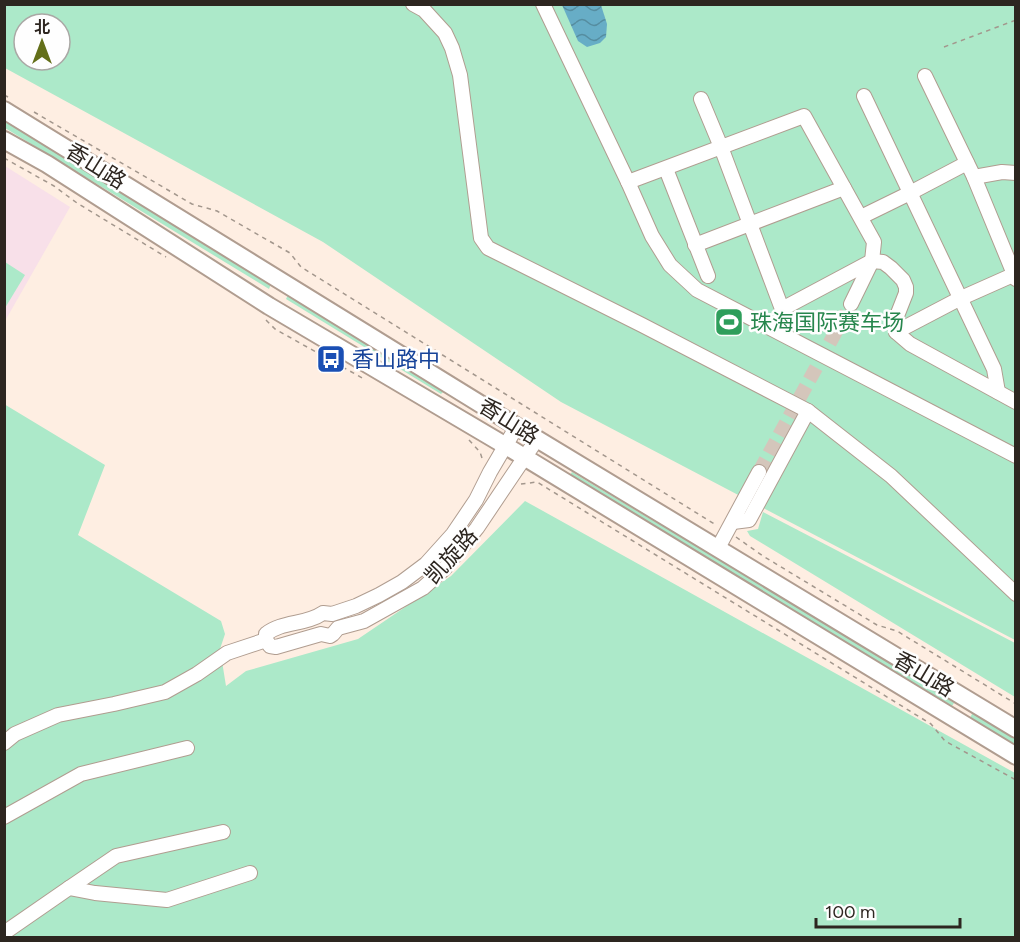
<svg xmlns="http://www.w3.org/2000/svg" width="1020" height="942" viewBox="0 0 1020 942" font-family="Figtree,'Noto Sans SC',sans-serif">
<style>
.education{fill:#f8e0e9}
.grass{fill:#ace9c9;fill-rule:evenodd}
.water{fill:url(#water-waves)}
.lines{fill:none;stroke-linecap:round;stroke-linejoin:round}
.minor-tunnel{stroke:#d4c6bb;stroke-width:14;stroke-dasharray:14 7;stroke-linecap:butt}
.minor-casing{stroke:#b09d90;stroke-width:16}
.major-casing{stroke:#b09d90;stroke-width:20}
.path{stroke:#a3978d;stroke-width:1.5;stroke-dasharray:4.5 4.5;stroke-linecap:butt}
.minor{stroke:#fff;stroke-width:14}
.major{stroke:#fff;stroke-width:16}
.labels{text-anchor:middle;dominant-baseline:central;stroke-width:5;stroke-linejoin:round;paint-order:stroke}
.street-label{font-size:22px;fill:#2d2620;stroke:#fefefe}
.leisure-label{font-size:22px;fill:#27864d;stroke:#fefefe;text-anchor:start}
.transit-label{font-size:22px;fill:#164399;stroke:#fefefe;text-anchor:start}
</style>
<defs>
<pattern id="water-waves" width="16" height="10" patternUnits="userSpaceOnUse" patternTransform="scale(1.5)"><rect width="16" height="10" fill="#67adc6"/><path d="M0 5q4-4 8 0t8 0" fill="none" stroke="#558da0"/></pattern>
</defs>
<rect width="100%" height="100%" fill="#feeee2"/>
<polygon class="education" points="5,166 70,207 5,321"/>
<g class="grass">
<path d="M 4,5 L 1015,5 L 1015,640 L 561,402 L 323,242 L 5,68 ZM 24,24 L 60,24 L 60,60 L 24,60 Z"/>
<polygon points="4,121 271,284 269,289 5,128"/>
<polygon points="5,262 25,275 5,308"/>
<polygon points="288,295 443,389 443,392 441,394 286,299"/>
<polygon points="4,404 105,465 78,535 221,621 225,634 220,649 226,686 246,671 358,639 451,576 525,501 1015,773 1015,937 5,937"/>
<polygon points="572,472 657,523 669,527 954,703 952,706 570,475"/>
<polygon points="763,512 1015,643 1015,697 750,536 747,531 758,529"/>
<polygon points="973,712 1015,738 1015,745 970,718"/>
</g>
<polygon class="water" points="562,5 601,5 607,24 606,37 600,43 587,47 578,41"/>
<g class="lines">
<polyline class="minor-tunnel" points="759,472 851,304"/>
<g class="minor-casing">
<g id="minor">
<polyline points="413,4 424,10 445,33 452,48 460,75 481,238 488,248 642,325 808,411 891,476 1016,594"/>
<polyline points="543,4 628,182 652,236 670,265 697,290 1016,456"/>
<polyline points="925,76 974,177 1016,279"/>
<polyline points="864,96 994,369 998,392"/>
<polyline points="701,99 721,147 782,309 872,261 883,262 891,268 903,280 906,287 906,293 895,321 896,332 910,344 1016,402"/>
<polyline points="666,169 708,276"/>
<polyline points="974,177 1002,172 1016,173"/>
<polyline points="628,182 804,116 874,242 872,261 851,304"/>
<polyline points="861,217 910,193 967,163"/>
<polyline points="695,245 844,188"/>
<polyline points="896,332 959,299 1013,275"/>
<polyline points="733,522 749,520 808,411"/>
<polyline points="718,548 759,472"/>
<polyline points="266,640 270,646 276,647 321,634 330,636 333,634 338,628 364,621 423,588 445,568 477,528 537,439"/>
<path d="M 266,640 L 266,634 C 282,621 306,625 323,613 L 332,614 L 356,606 L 379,595 L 402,582 L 426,564 L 453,534 L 476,500 L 490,472 L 517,426"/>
<polyline points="4,743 15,734 58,715 114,704 165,692 197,674 227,653 266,640"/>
<polyline points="4,817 81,774 187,748"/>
<polyline points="69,888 116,856 223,832"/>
<polyline points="4,933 69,888 95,893 167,900 250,873"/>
</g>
</g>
<g class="major-casing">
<g id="major">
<polyline points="4,110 537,439 1016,729"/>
<polyline points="4,140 47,164 269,306 506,446 1016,756"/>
</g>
</g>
<g class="path">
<polyline points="944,47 1016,20"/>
<polyline points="4,95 10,98"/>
<polyline points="34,112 192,204 217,211 290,253 301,267 716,525"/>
<polyline points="4,158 54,186 77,203 166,257"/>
<polyline points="266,320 275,329 364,379"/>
<polyline points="469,440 480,452 483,461"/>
<polyline points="521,484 537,482 931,724 945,741 1016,780"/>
<polyline points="736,537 763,556 877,625 897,631 1016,704"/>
</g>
<use href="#minor" class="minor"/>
<use href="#major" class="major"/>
</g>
<defs>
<g id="stadium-square" transform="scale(1.5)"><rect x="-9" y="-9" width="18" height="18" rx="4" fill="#2e9e5b" stroke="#fefefe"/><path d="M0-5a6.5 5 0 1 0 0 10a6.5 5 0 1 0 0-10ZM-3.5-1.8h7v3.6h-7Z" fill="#fff"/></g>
<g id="bus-square" transform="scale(1.5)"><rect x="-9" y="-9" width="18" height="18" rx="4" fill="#1a4fb4" stroke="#fefefe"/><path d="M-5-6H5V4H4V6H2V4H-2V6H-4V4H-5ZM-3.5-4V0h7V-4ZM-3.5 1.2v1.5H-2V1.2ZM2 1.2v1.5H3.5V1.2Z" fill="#fff"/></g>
</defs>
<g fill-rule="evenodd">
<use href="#stadium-square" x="729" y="322"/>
<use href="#bus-square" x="331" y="359"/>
</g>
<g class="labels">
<g class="street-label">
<text transform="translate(96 166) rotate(32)">香山路</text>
<text transform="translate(509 421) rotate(32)">香山路</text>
<text transform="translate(451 556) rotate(-48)">凯旋路</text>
<text transform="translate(924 674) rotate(31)">香山路</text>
</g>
<g class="leisure-label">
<text x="750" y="322">珠海国际赛车场</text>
</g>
<g class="transit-label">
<text x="352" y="359">香山路中</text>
</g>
</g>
<rect width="1020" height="942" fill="none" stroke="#2d2620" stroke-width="12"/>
<g transform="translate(42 42)"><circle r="28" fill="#fefefe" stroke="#aaa8a5" stroke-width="1.5"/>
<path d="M0-4.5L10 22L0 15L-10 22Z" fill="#636f19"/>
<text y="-9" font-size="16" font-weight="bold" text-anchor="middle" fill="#2d2620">北</text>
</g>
<path d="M816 918v9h144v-9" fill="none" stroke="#2d2620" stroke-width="3"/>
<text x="825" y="918" font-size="18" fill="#2d2620" stroke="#fefefe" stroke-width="4.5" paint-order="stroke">100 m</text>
</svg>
